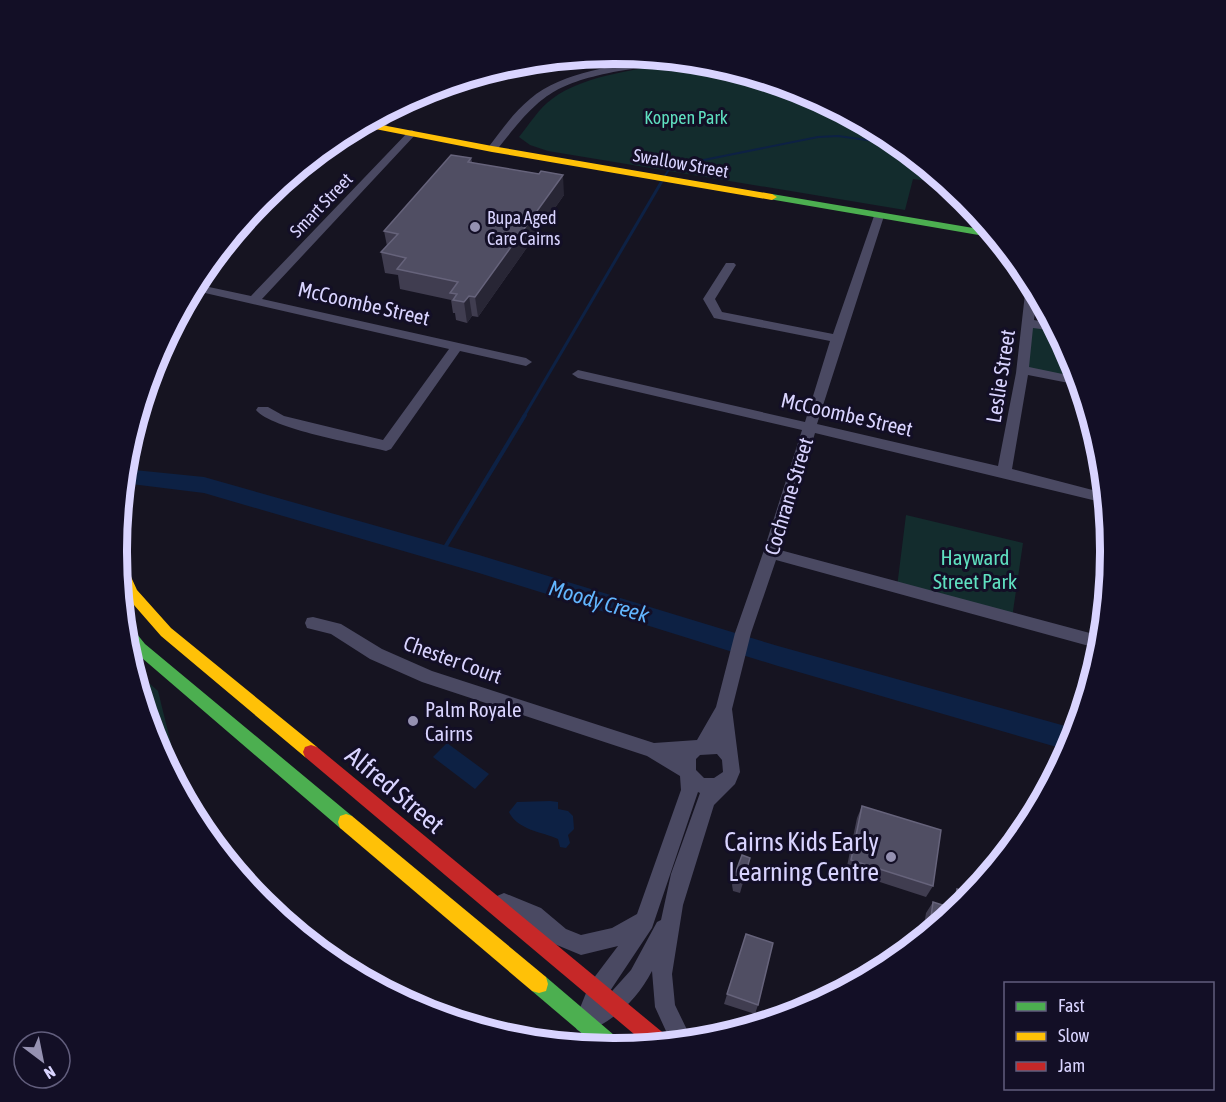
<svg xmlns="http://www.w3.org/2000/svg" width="1226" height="1102" viewBox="0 0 1226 1102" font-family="'Asap Condensed',sans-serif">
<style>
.green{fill:#132c2d}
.water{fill:#0d2144}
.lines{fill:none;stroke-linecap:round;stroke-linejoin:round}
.stream-far2{stroke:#0d2144;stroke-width:2}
.stream-far1{stroke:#0d2144;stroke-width:3}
.stream{stroke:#0d2144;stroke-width:4}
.river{fill:#0d2144;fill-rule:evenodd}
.street{fill:#4a4962;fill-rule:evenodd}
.fast{fill:#4caf50;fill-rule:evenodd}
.slow{fill:#ffc107;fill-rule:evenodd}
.jam{fill:#c62828;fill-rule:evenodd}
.wall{fill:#403d50}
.shaded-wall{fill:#282635}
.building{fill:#504e63;stroke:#66637b;stroke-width:1.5}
.poi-dot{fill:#9591b1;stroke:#130f26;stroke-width:2}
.labels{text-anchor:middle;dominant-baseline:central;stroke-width:6;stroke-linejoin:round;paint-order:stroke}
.far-park-label{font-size:18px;fill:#5fe0c0;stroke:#130f26}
.far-street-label{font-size:18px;fill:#d9d4ff;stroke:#130f26}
.far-poi-label{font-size:18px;fill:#d9d4ff;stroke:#130f26;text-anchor:start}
.street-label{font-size:21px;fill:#d9d4ff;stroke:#130f26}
.park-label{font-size:21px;fill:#5fe0c0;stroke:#130f26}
.poi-label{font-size:21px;fill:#d9d4ff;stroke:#130f26;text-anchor:start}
.water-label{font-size:22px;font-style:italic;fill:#62b6ff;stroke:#130f26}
.near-street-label{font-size:26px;fill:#d9d4ff;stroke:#130f26}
.near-poi-label{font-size:26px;fill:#d9d4ff;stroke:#130f26;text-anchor:end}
.rim{fill:none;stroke:#d9d4ff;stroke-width:8}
</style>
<rect width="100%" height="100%" fill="#161421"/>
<g class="green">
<path d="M 684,61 L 710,64 L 721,73 L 749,75 L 804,92 L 889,138 L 944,183 L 913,179 L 905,210 L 548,151 L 530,145 L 519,137 C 529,125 539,108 552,99 C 584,74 644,69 684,61 Z"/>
<polygon points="1027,323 1055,328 1072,361 1078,381 1022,370"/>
<polygon points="906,515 1023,543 1012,618 897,587"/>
<polygon points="132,668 158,691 180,780 175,781 154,741"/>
</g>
<g class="water">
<polygon points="447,743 489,774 475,789 433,757"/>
<path d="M 550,801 L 558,802 L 558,809 L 568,811 L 573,816 L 574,829 L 568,835 L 570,843 L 566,848 L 560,847 L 558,839 C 543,832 517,830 509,812 L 517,802 Z"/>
</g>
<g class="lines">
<polyline class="stream-far2" points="661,182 668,171 679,165 818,137 838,136 896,144"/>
<polyline class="stream-far1" points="524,416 662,181"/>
<polyline class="stream" points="441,554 525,415"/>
<polygon class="river" points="124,469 204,477 479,555 778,646 1076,729 1067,750 778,666 479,573 204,493 123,483"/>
<g class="street">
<path d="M 658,58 L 673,60 C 657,67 636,68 619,71 C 550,84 538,98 496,151 L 487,149 C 500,132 513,113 530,99 C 564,70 616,67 658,58 Z"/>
<polygon points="409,99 409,103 383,129 377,129 377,125 395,107"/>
<path d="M 412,130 L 417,133 L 415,135 L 262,299 L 526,358 L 532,362 L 526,366 L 460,351 L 391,449 L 386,451 C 359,444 271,429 256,410 L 258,407 L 268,407 L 284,416 L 383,440 L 449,349 L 192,290 L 195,284 L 251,296 L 409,131 Z"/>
<path d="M 879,213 L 884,216 L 817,424 L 998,466 L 1016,373 L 1026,285 L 1030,282 L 1037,295 L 1034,320 L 1052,324 L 1056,331 L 1033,328 L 1029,367 L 1077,377 L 1079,385 L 1028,375 L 1012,469 L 1104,493 L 1105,503 L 815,433 L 780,550 L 1101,636 L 1100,649 L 776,560 L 751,633 L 732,709 L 740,772 L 735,784 L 714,805 L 683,905 L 672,974 L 675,1005 L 692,1040 L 671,1042 L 655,1007 L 652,971 C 637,1000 614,1021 584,1033 L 577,1030 L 574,1023 L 590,983 L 618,946 L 581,955 L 552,943 L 527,922 L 497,910 L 494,903 L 497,896 L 504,893 L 541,908 L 566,929 L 581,935 L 612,928 L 637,914 L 681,790 L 680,776 L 647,756 L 422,682 L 370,659 L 331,634 L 307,628 L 305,623 L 307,618 L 313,617 L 341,624 L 382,649 L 432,671 L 654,743 L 697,740 L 716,707 L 735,633 L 763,553 L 802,430 L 578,378 L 572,374 L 578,370 L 805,422 L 830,341 L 714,318 L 703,299 L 726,263 L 734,263 L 736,265 L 715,299 L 722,312 L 833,334 L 874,216 ZM 717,754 L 722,760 L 723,772 L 714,778 L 704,778 L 696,770 L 696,759 L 700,755 ZM 698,792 L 700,793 L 671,874 L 661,920 L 657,922 L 631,970 L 604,1000 L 652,928 Z"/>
</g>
<g class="fast">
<polygon points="772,194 991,231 996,238 769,199 769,195"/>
<polygon points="123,621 128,623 145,644 352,816 354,822 352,828 346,830 340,828 135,652 125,640"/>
<polygon points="539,975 546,977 621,1041 623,1047 598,1047 532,991 530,984 532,977"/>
</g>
<g class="slow">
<polygon points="366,122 492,146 772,194 777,197 772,200 492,152 360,126"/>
<polygon points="117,556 122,557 137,590 171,628 317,747 319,752 317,757 311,759 305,757 161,636 127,597 119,580"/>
<polygon points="346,814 352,816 546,977 548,984 546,991 539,993 532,991 340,828 338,822 340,816"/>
</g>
<polygon class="jam" points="311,745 317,747 667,1036 669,1042 647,1045 305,757 303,752 305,747"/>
</g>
<g class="wall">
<polygon points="471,158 472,162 564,195 478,317 472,316 467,323 456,320 455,313 453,313 451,300 400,289 398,275 385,273 381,252 387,246 384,231"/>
<polygon points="862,806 933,886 926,897 846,871 857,818"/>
<polygon points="750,858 740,893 733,891 732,885 735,874"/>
<polygon points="957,889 964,903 922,937 926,913 933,902 949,907 950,901"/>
<polygon points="746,934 758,1005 755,1014 724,1004"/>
</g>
<g class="shaded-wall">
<polygon points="563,175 564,195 478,317 475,297"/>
<polygon points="469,296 472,316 467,323 464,302"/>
</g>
<g class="building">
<polygon points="451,155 471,158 468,162 539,174 541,171 563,175 475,297 469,296 464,302 453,300 457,294 450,293 458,282 397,269 406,258 381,252 398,234 384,231"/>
<polygon points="862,806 941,830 933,886 851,860"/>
<polygon points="742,855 750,858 743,882 735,879 735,874"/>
<polygon points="957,889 971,894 964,903 929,932 933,902 955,909"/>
<polygon points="746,934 773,943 758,1005 727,994"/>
</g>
<g class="poi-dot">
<circle cx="475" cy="227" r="6"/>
<circle cx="413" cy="721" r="6"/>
<circle cx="891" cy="857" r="6"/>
</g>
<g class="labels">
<g class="far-park-label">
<text x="686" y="117">Koppen Park</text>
</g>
<g class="far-street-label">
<text transform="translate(681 163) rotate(10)">Swallow Street</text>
<text transform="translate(321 205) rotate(-46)">Smart Street</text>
</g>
<g class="far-poi-label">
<text x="487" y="217">Bupa Aged<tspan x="487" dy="21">Care Cairns</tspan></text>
</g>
<g class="street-label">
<text transform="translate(364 303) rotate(13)">McCoombe Street</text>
<text transform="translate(1000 376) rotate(-81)">Leslie Street</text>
<text transform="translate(847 414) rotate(13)">McCoombe Street</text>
<text transform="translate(788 496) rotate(-73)">Cochrane Street</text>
<text transform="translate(453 659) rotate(20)">Chester Court</text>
</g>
<g class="park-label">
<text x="975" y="557">Hayward<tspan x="975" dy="24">Street Park</tspan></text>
</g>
<g class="poi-label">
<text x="425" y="709">Palm Royale<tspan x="425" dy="24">Cairns</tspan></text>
</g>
<g class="water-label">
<text transform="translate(599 601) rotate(16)">Moody Creek</text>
</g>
<g class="near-street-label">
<text transform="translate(395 790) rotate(40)">Alfred Street</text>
</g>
<g class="near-poi-label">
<text x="879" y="842">Cairns Kids Early<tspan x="879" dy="30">Learning Centre</tspan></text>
</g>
</g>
<path d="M0 0H1226V1102H0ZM613 64H614A486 486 0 0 1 1100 550V552A486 486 0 0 1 614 1038H613A486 486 0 0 1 127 552V550A486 486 0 0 1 613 64Z" fill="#130f26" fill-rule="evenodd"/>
<path class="rim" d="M613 64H614A486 486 0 0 1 1100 550V552A486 486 0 0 1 614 1038H613A486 486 0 0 1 127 552V550A486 486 0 0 1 613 64Z"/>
<rect x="1004" y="982" width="210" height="108" fill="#130f26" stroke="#625e7d" stroke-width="1.5"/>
<rect x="1016" y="1002" width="30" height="9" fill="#4caf50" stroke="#625e7d" stroke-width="1.5"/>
<text x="1058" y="1012" font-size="18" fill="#d9d4ff">Fast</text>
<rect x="1016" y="1032" width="30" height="9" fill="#ffc107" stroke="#625e7d" stroke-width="1.5"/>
<text x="1058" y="1042" font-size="18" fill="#d9d4ff">Slow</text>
<rect x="1016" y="1062" width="30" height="9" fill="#c62828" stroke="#625e7d" stroke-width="1.5"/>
<text x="1058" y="1072" font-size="18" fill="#d9d4ff">Jam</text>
<g transform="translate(42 1060) rotate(148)"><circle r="28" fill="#130f26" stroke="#625e7d" stroke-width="1.5"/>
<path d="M0-4.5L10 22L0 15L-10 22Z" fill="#9591b1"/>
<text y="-9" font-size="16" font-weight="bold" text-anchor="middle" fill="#d9d4ff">N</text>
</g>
</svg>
